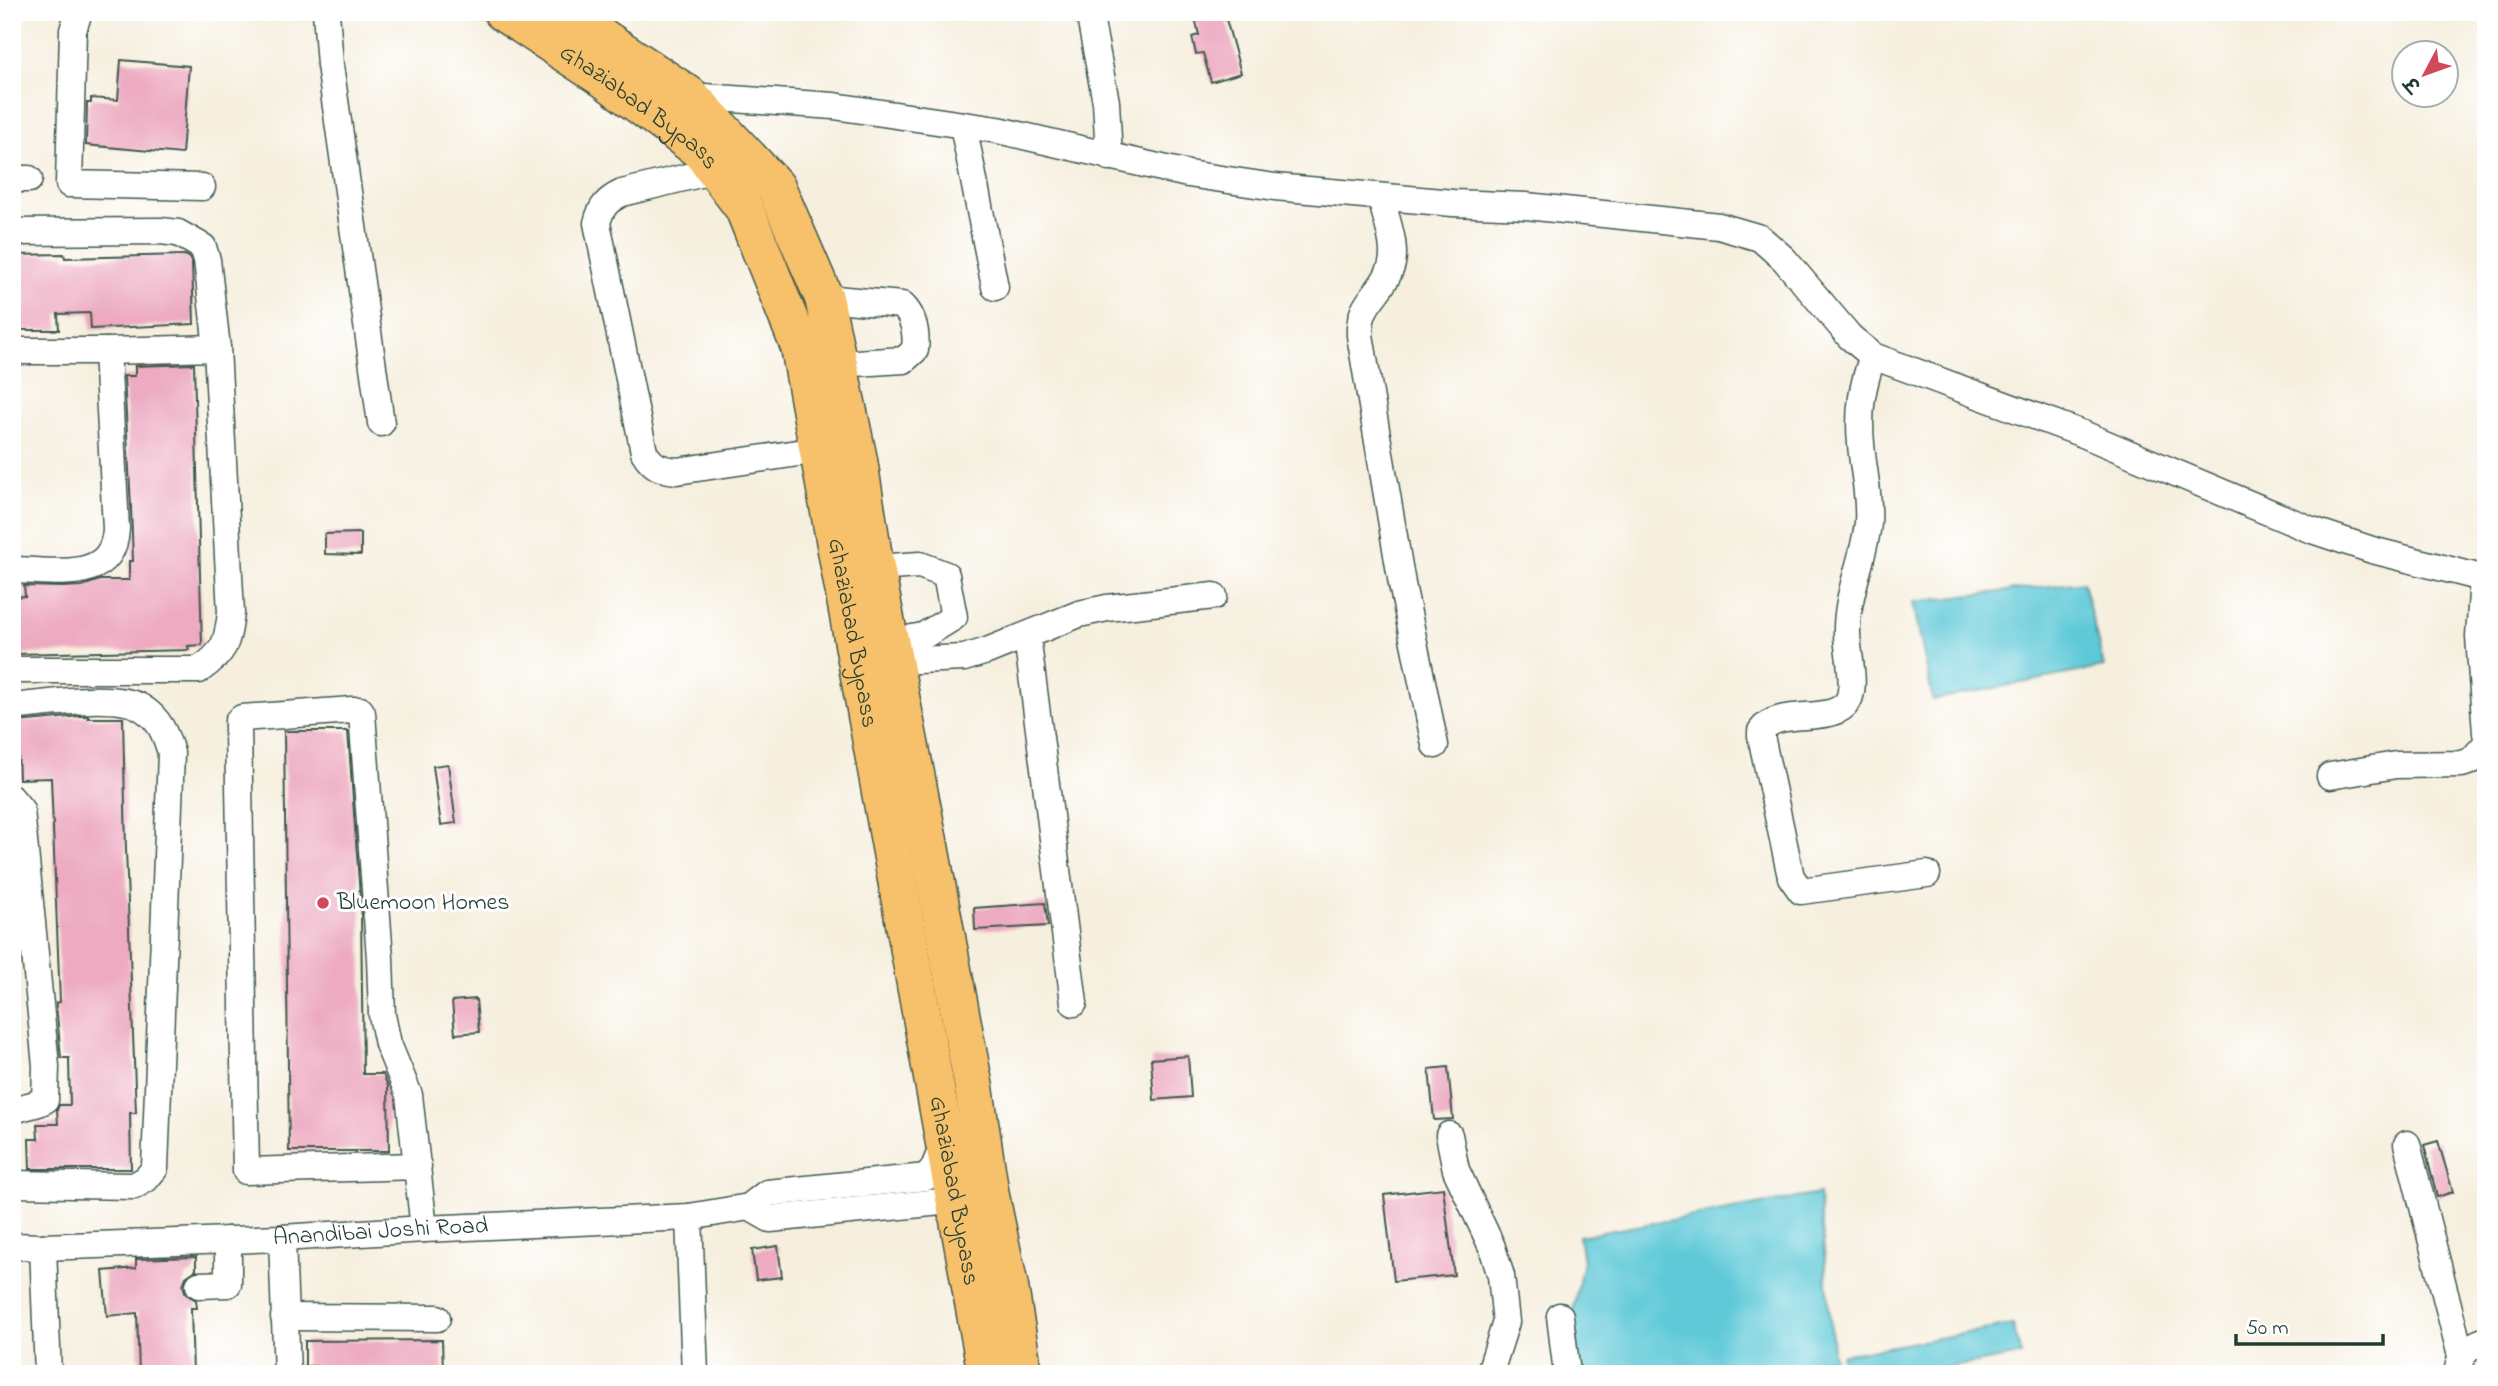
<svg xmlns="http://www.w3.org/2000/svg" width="2498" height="1386" viewBox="0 0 2498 1386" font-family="'Indie Flower','Playpen Sans Deva',sans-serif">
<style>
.water{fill:#5ec9d8;stroke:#3e8386;stroke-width:2}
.building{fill:#edaac1}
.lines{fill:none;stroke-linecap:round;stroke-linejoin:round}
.minor-casing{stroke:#3f584e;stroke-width:29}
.highway-casing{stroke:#3f584e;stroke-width:41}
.minor{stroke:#fff;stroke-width:26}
.highway{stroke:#f7c06b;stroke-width:38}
.poi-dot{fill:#d1495b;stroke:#fff;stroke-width:2.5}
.labels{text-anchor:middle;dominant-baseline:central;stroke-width:6;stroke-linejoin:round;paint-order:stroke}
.street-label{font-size:24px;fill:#1f3d34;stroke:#fff}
.poi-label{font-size:24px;fill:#1f3d34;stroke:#fff;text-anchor:start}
</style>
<rect width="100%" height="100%" fill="#fff"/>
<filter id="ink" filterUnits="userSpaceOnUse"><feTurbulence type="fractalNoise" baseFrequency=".0143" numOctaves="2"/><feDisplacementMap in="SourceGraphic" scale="14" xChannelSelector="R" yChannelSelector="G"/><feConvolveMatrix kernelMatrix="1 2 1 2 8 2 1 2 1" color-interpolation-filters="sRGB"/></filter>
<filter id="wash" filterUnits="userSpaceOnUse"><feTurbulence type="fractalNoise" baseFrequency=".00686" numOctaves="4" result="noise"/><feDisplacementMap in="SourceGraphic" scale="28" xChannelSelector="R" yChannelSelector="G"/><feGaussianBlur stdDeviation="1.57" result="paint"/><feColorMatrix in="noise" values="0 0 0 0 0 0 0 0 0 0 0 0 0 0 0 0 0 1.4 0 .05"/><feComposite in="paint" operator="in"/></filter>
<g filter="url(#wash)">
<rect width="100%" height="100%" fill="#f6efde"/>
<g class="water">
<polygon points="2083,582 2104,667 1933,700 1913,602"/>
<polygon points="1819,1194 1835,1374 1573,1374 1566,1347 1583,1261 1579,1236"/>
<polygon points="2013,1325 2021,1355 1911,1374 1845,1374 1841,1355"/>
</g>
<g id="blocks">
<g class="building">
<polygon points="1214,12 1224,12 1241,73 1211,82 1203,53 1196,54 1192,37 1199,35 1195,17"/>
<polygon points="121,60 189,66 182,154 86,145 87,103 91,103 91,98 118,100"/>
<polygon points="64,254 65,258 185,255 190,258 192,263 194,324 91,329 90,313 58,314 59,330 12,330 12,255"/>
<polygon points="194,364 202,645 188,646 189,650 14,654 12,597 25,596 24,586 63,587 82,586 100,580 129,580 129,561 133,561 131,507 124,376 135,376 135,366"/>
<polygon points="361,533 361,555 325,554 325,534"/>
<polygon points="80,716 88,716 88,718 123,718 126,850 136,1113 130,1113 131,1169 30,1169 29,1139 38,1139 37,1124 58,1124 57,1110 59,1105 70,1105 69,1058 61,1058 56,1003 60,1002 51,778 19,779 17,722"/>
<polygon points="284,731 348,731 361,910 363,1074 383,1074 388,1086 389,1151 289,1151"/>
<polygon points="448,764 456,823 441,825 433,766"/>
<polygon points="1045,903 1048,926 975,930 974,908"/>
<polygon points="476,999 479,1032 455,1034 452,1001"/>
<polygon points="1188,1056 1191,1097 1154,1100 1151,1059"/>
<polygon points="1448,1067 1453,1119 1434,1120 1429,1069"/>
<polygon points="2438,1141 2453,1192 2437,1197 2424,1145"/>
<polygon points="1443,1188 1454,1275 1394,1281 1384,1195"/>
<polygon points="778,1246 782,1277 756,1280 752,1250"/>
<polygon points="196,1257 196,1270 186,1277 183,1285 186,1294 196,1300 197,1308 191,1308 193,1374 139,1374 137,1313 107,1316 103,1271 136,1268 136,1259"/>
<polygon points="442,1340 443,1371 432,1371 432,1374 316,1374 316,1366 305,1366 305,1341"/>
</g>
</g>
</g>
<g filter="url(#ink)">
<use href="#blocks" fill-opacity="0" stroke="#3f584e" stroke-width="2"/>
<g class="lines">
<g class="minor-casing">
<g id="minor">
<polyline points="79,12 73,30 69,184 202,187"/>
<polyline points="326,12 330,65 381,423"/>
<polyline points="1089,12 1106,102 1109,157"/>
<polyline points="690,96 834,106 998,130 1188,174 1275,187 1453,203 1526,206 1719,226 1760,238 1784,259 1850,337 1873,356 2083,434 2309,529 2372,550 2486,579"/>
<polyline points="963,125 995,287"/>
<path d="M 716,170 L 622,193 C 607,200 601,207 597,223 L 644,452 C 653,467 660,469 677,471 L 818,450"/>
<polyline points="12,179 29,179"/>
<path d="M 1381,197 C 1385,217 1398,247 1391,267 C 1382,295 1358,301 1360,335 L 1402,584 L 1435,745"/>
<path d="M 12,232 L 161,231 L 178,233 L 203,247 L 207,260 L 217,348 L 231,613 C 227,644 225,652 199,670 L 12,670"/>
<path d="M 824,298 L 902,305 C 914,316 917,334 915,350 L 904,360 L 839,364"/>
<path d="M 12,351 L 107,351 L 116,529 C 113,585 53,570 12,570"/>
<polyline points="107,351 217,348"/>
<path d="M 1873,356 C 1862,386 1858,411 1861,444 C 1863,471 1870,495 1868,523 C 1864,560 1846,595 1847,633 C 1847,651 1857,685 1848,701 C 1833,726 1778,706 1761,731 L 1761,736 L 1791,877 L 1801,891 L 1927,874"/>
<polyline points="875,568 920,565 946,575 954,617 923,636 891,642"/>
<polyline points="2483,578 2479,637 2486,733"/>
<polyline points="1027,636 1074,1003"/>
<polyline points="894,661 964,658 987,651 1079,614 1107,608 1214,596"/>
<path d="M 12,707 C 43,704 117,692 142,708 C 159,718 166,735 171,753 L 155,1168 L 146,1179 L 134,1186 L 12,1184"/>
<polyline points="2330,776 2396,765 2462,764 2471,761 2486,744"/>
<path d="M 12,799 L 21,810 L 46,1066 L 45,1100 C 33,1107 22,1105 12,1112"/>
<polyline points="1449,1135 1456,1170 1492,1247 1501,1276 1506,1322 1492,1366 1492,1374"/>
<polyline points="2407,1144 2461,1356"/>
<polyline points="418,1166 246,1171 238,729 238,721 242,718 352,710 360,710 362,713 380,958 382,1015 388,1044 409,1095 424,1229"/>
<polyline points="749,1207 770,1219 971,1199"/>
<polyline points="689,1217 695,1374"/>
<polyline points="282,1238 287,1374"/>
<path id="s1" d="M 12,1246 L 43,1247 L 282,1238 L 424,1229 L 689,1217 L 749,1207 L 767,1193 L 926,1177 L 934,1168 L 944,1143"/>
<polyline points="43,1247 48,1374"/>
<polyline points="199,1285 228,1284 228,1240"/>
<polyline points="1560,1316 1567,1374"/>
<polyline points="284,1317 437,1318"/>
<path d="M 2458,1369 C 2460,1353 2471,1345 2486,1340"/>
</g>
</g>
<g class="highway-casing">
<g id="highway">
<path id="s2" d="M 503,12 L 605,79 L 701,151 L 744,208 L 800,347 L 987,1374"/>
<polyline points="564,12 690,96 776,187 824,298 858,460 873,557 929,846 974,1088 990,1196 1009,1287 1023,1374"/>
</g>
</g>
<use href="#minor" class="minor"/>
<use href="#highway" class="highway"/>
</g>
</g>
<circle class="poi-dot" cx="323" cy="903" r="7"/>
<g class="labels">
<g class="street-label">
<text stroke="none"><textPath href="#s2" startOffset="166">Ghaziabad Bypass</textPath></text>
<text stroke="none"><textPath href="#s2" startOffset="754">Ghaziabad Bypass</textPath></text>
<text stroke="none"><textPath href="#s2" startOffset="1321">Ghaziabad Bypass</textPath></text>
<text stroke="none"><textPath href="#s1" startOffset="369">Anandibai Joshi Road</textPath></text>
</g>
<g class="poi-label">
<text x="337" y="903">Bluemoon Homes</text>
</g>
</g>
<rect width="2498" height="1386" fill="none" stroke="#fff" stroke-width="42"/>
<g transform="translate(2425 74) rotate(229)"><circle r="33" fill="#ffffff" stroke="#a5b1ae" stroke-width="2"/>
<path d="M0-5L12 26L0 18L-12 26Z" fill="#d1495b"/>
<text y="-10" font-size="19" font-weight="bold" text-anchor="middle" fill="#1f3d34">उ</text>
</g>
<path d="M2236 1334v10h147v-10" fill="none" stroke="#1f3d34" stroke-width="3.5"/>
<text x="2246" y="1334" font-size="21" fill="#1f3d34" stroke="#ffffff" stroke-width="5" paint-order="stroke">50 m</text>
</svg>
